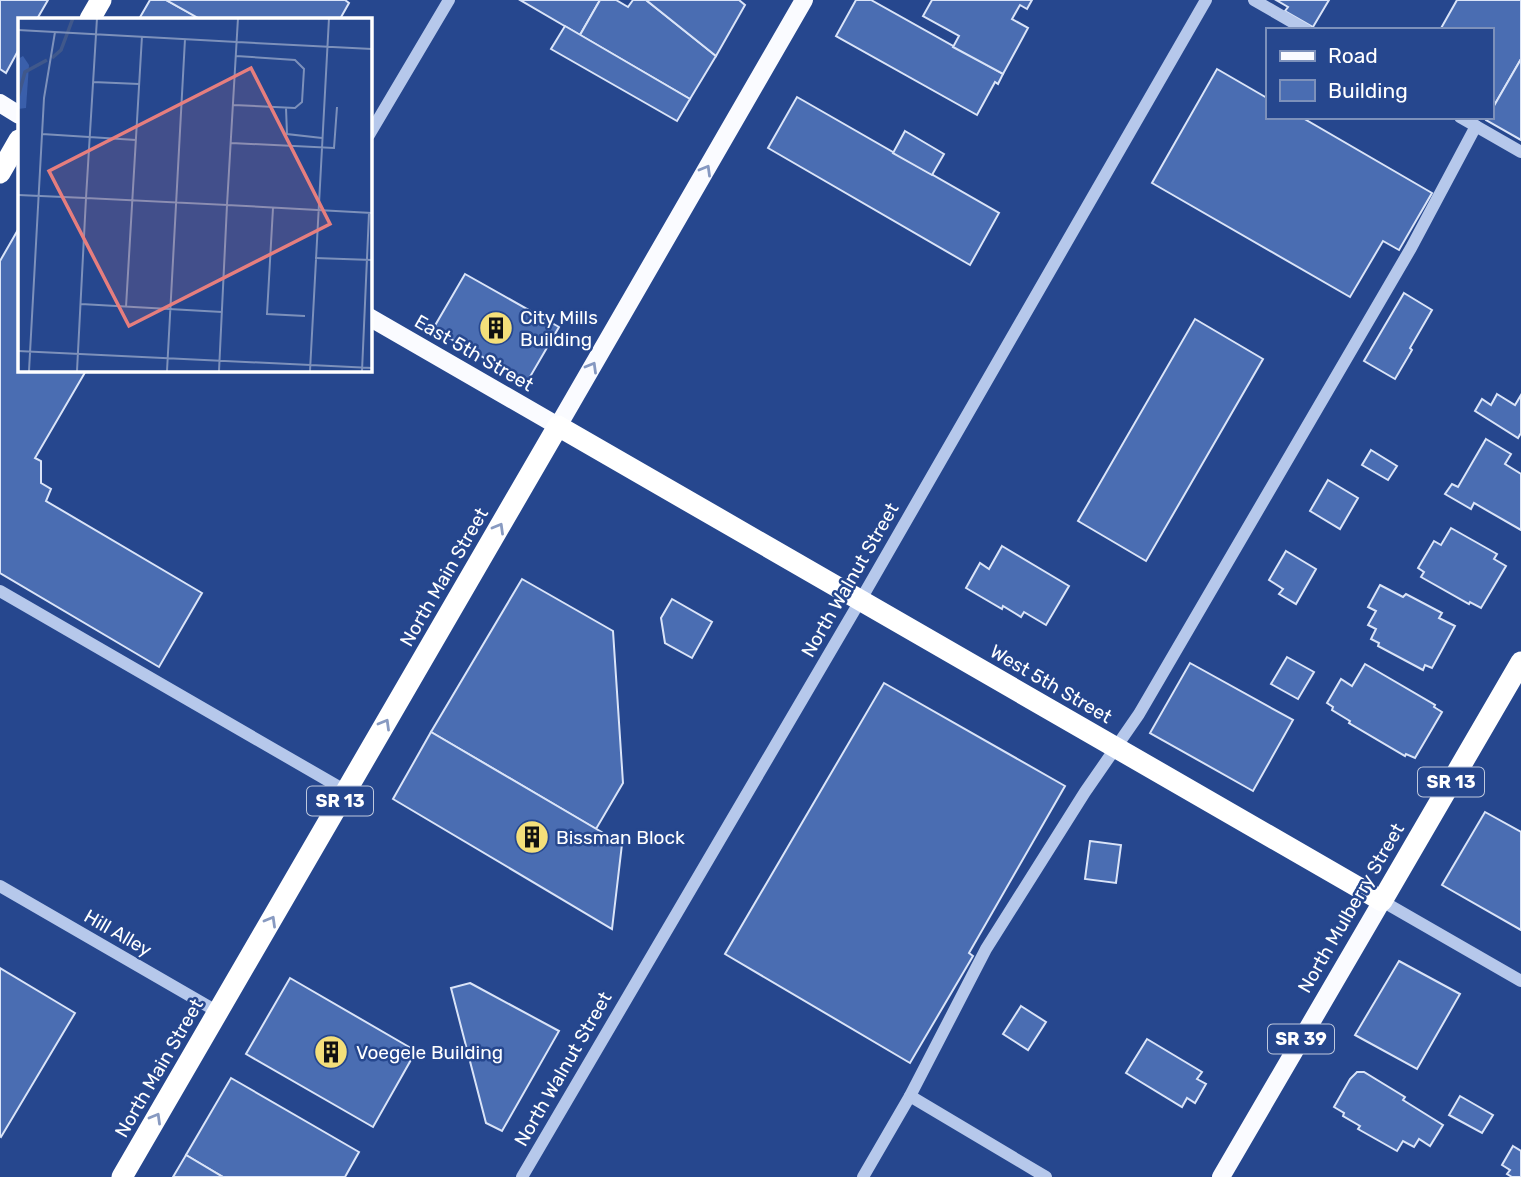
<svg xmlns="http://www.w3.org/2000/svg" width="1521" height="1177" viewBox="0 0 1521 1177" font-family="Rubik,sans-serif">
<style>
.building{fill:#4a6db2;stroke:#dae4f8;stroke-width:2}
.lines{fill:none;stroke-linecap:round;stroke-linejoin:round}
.minor{stroke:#b6c8eb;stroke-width:12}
.major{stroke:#fafbff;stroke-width:18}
.highway{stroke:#fff;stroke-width:21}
.oneway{stroke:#8598c1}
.oneway2{stroke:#889ac1}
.labels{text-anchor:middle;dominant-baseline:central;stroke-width:5;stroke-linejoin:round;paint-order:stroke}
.shield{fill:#26478e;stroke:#bec8dd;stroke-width:2}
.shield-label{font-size:18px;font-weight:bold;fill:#fff}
.poi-label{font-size:19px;fill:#fff;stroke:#26478e;text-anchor:start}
.street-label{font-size:19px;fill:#fff;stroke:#26478e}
.inset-river{fill:none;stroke:#40588b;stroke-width:3.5}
.inset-road{fill:none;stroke:#7d91bb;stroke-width:2}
.view{fill:#e67e7e;fill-opacity:0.15;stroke:#e67e7e;stroke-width:3.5}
.inset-edge{fill:none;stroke:#fff;stroke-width:3.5}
</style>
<rect width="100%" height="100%" fill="#26478e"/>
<g class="building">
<polygon points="0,0 48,0 37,19 19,19 19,49 6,73 0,69"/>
<polygon points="150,0 166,0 200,19 139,19"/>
<polygon points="166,0 345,0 349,3 340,19 200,19"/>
<polygon points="520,0 600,0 580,35"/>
<polygon points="600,0 616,0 628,7 633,0 646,0 716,56 690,99 580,35"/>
<polygon points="646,0 739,0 745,5 716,56"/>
<polygon points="856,0 871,0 1003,74 998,84 995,82 977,115 836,36"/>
<polygon points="932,0 1032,0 1027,9 1020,5 1012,19 1028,28 1003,74 953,47 959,36 923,16"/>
<polygon points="1276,0 1329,0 1313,27 1285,11 1288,7"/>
<polygon points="1457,0 1521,0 1521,59 1491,111 1491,30 1440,30"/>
<polygon points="565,26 690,99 677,121 551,49"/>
<polygon points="1521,59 1521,140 1486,120 1487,117 1491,117 1491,111"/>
<polygon points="1217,69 1267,98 1267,117 1301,117 1432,193 1399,250 1383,241 1350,297 1152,183"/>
<polygon points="797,97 999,213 970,265 768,148"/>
<polygon points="905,131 944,154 932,175 893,153"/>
<polygon points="19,228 19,369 87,369 35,458 41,461 41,483 51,489 46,501 202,593 159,667 0,573 0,261"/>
<polygon points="465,274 559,327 527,382 433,329"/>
<polygon points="1404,293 1432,310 1410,348 1412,350 1395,379 1364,361"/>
<polygon points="1195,319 1263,359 1146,561 1078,521"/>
<polygon points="1497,394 1515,405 1521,395 1521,433 1518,438 1475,411 1482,399 1491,405"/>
<polygon points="1486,439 1511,454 1505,464 1521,474 1521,530 1474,503 1471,509 1445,494 1452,484 1458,487"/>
<polygon points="1371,450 1397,466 1388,480 1362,465"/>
<polygon points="1328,480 1358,498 1340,529 1310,511"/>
<polygon points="1451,528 1497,554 1494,559 1506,566 1481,608 1470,602 1469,604 1421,577 1424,572 1418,568 1434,541 1441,545"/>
<polygon points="1002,546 1069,586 1046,625 1024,612 1021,617 1003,606 1002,609 966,588 980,563 989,569"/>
<polygon points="1286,551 1316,569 1296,604 1279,594 1283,589 1269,580"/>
<polygon points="522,579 613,631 623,783 596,829 431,732"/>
<polygon points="1380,585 1403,597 1406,594 1442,613 1439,618 1455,626 1432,668 1425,665 1423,670 1378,646 1379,643 1371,639 1376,629 1368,625 1376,611 1368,607"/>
<polygon points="672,599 712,622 692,658 665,643 661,618"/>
<polygon points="1287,657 1314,672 1298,699 1271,684"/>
<polygon points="1190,663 1293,720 1253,791 1150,733"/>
<polygon points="1365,664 1435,705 1434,707 1442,712 1415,758 1406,754 1405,756 1349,723 1350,721 1332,710 1333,707 1327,703 1341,679 1352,686"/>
<polygon points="884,683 1065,786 969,953 973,956 910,1063 725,954"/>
<polygon points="431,732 622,844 612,929 393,799"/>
<polygon points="1485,812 1521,832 1521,930 1442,885"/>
<polygon points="1090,841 1121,845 1116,883 1085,879"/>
<polygon points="1399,961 1460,994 1417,1069 1355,1035"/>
<polygon points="0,968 75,1013 1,1137 0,1136"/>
<polygon points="290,978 416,1051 373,1127 246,1054"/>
<polygon points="470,983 559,1031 502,1131 486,1123 451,988"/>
<polygon points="1021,1006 1046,1022 1028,1050 1003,1034"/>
<polygon points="1147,1039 1202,1072 1197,1079 1206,1084 1195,1103 1187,1098 1182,1107 1126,1073"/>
<polygon points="1357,1072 1364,1072 1405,1097 1403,1100 1443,1125 1430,1146 1419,1139 1414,1147 1403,1141 1397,1151 1358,1129 1360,1126 1343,1116 1344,1113 1334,1107 1350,1079"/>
<polygon points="231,1078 359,1152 345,1177 223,1177 186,1155"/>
<polygon points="1460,1096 1493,1115 1482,1133 1449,1115"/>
<polygon points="1513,1146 1521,1151 1521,1177 1512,1177 1507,1174 1510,1170 1502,1165"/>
<polygon points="186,1155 223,1177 173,1177"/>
</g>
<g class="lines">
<g class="minor">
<polyline points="1254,0 1306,30"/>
<polyline points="1460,117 1521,152"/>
<polyline points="369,135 449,0"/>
<polyline points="0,591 346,791"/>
<polyline points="0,886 218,1012"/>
<polyline points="1382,901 1521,981"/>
<polyline points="910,1096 1046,1177"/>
<polyline points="522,1177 860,601 1206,0"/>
<polyline points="863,1177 910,1096 986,949 1085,792 1139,714 1411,248 1476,126"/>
</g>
<g class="major">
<polyline points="0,103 19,115"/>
<polyline points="369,317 558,426 804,0"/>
<polyline points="1221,1177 1382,901"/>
</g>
<g class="highway">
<polyline points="90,19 101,0"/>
<polyline points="0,173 19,140"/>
<polyline points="122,1177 558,426 1382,901 1521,662"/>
</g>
</g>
<defs><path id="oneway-chevron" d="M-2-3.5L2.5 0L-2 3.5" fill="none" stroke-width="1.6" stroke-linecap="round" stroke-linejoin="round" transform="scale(1.75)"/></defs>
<g class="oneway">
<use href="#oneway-chevron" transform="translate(706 170) rotate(-60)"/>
<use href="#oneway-chevron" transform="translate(592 367) rotate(-60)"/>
</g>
<g class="oneway2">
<use href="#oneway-chevron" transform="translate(499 528) rotate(-60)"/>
<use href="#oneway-chevron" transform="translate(385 724) rotate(-60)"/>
<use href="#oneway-chevron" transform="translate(271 921) rotate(-60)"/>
<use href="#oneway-chevron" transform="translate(156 1118) rotate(-60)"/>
</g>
<defs>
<g id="building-disc" transform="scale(1.75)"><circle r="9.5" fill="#f4df7a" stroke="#26478e"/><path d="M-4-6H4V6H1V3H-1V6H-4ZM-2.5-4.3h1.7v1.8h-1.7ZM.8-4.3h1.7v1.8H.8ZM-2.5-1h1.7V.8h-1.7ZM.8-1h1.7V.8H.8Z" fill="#111"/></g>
</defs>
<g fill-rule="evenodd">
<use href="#building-disc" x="496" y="328"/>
<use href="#building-disc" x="532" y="837"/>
<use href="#building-disc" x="331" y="1052"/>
</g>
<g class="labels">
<g class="shield">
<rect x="1418" y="767.5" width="66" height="29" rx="5"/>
<rect x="307" y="786.5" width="66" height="29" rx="5"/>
<rect x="1268" y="1024.5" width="66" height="29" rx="5"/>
</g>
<g class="shield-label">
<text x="1451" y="782">SR 13</text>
<text x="340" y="801">SR 13</text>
<text x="1301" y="1039">SR 39</text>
</g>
<g class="poi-label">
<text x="520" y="317">City Mills<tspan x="520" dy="22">Building</tspan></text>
<text x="556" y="837">Bissman Block</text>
<text x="356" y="1052">Voegele Building</text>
</g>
<g class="street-label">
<text transform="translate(474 353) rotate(30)">East 5th Street</text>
<text transform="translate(444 577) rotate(-60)">North Main Street</text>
<text transform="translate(850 580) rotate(-60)">North Walnut Street</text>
<text transform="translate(1051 684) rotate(30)">West 5th Street</text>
<text transform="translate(1351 908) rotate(-60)">North Mulberry Street</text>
<text transform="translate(118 933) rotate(30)">Hill Alley</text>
<text transform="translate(159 1068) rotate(-60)">North Main Street</text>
<text transform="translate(563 1069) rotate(-60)">North Walnut Street</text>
</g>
</g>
<g transform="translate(18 18)">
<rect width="354" height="354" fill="#26478e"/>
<path d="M 5,38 L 11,47 L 8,90 L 0,91 L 0,41 Z" fill="#3a5fab"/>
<path class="inset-river" d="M 34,40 L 43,32 L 55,0M 0,79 L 7,54 L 29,42"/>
<path class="inset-road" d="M 0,12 L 219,24M 219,24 L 354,31M 75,64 L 121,66M 215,87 L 277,90 L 284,84 L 286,51 L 277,42 L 218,38M 268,90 L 269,116 L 304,120M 24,116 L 118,122M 213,125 L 316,130 L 319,89M 0,177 L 68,180M 68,180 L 79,0M 255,190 L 249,296 L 287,298M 297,240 L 354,242M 63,286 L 204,294M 108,289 L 124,18M 0,333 L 354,350M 11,353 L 26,80 L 37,14M 59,353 L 68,180 L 209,187 L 220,0M 149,353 L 167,21M 201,353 L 209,187 L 354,195M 292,353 L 311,0M 344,353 L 351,195"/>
<path class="view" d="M 233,50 L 312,206 L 111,308 L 31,153 Z"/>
<rect width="354" height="354" class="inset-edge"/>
</g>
<rect x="1266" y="28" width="228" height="91" fill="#26478e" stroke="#7d91bb" stroke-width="2"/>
<rect x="1280" y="51" width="35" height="10" fill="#fafbff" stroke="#7d91bb" stroke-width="2"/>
<text x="1328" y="63" font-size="21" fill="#ffffff">Road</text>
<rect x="1280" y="80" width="35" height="21" fill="#4a6db2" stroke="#7d91bb" stroke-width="2"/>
<text x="1328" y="98" font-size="21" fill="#ffffff">Building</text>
</svg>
